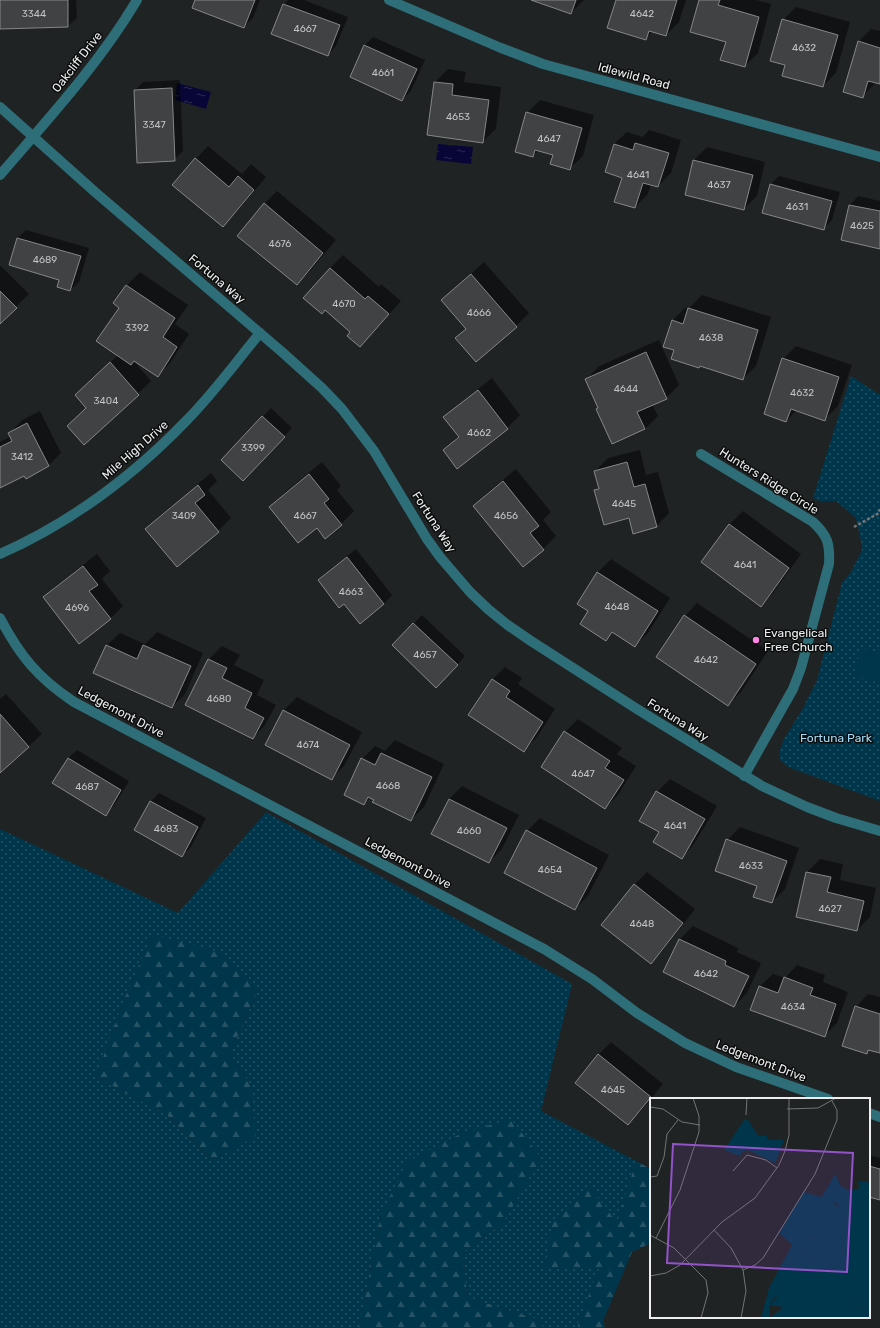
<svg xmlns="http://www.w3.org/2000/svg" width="880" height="1328" viewBox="0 0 880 1328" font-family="Rubik,sans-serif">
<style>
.grass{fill:url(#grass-dots);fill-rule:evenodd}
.forest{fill:url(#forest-firs)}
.pitch{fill:#00364b}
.water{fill:url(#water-ripples)}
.shadow{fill:#0007}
.building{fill:#404244;stroke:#858789}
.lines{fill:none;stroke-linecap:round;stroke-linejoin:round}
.path{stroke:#737677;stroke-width:2.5;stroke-dasharray:3 2;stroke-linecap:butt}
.minor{stroke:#2d6e78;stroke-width:10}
.tertiary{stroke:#2d6e78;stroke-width:10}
.poi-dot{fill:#fd86e2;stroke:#0b0c0c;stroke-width:1.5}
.labels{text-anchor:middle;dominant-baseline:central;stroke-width:3;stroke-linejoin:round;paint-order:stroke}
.number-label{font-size:10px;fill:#c1c3c4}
.street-label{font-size:12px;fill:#eceeef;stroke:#0b0c0c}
.poi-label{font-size:12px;fill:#eceeef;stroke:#0b0c0c;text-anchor:start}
.park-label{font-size:12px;fill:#a1dbf8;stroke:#0b0c0c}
.inset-road{fill:none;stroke:#727475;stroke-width:1}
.view{fill:#9253c9;fill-opacity:0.15;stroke:#9253c9;stroke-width:2}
.inset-edge{fill:none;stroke:#eceeef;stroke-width:2}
</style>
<defs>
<pattern id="grass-dots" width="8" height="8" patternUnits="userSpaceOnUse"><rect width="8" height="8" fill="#00364b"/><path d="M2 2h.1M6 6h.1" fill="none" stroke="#255365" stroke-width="1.8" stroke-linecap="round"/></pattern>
<pattern id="forest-firs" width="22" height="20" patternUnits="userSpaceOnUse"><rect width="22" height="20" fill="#00364b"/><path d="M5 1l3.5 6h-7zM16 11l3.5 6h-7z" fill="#255365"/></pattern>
<pattern id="water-ripples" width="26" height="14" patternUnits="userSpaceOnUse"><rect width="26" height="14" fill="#070636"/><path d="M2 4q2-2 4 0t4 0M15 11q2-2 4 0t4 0" fill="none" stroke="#2b2b53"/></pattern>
</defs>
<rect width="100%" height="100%" fill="#202324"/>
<g class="grass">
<polygon points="851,376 880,395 880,801 788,767 780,760 779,752 784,739 803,708 817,680 842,583 851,572 862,550 861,541 856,518 836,501 820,501 813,498"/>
<path d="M 266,812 L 572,984 L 541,1111 L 636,1161 L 617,1224 L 578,1323 L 578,1328 L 542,1328 L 542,1321 L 467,1297 L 463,1252 L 503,1223 L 381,1215 L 359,1328 L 0,1328 L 0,829 L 178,913 ZM 152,935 L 259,988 L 230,1053 L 250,1085 L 213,1161 L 167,1115 L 96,1077 L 123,1002 Z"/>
</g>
<g class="forest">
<polygon points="152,935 216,951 259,988 230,1053 250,1085 256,1136 213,1161 167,1115 96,1077 123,1002"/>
<polygon points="511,1119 541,1158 503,1223 463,1252 467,1297 542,1321 542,1328 359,1328 381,1215 407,1162 462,1133"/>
<polygon points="636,1161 651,1169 651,1243 632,1252 603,1321 605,1328 578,1328 578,1323 599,1269 544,1267 553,1222 590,1187 617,1223"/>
</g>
<polygon class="pitch" points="861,648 880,654 880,683 853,676"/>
<g class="water">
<polygon points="177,83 211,92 206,109 175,100"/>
<polygon points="438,144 473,147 471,164 436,160"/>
</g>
<g class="shadow">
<polygon points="0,0 76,0 77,18 68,26 0,28"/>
<polygon points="196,0 260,0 253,18 244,27"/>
<polygon points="288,0 304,0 348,17 336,46 328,55 272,33 284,4"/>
<polygon points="534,0 584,0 571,13"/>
<polygon points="617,0 686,0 679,22 666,35 653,31 646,38"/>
<polygon points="700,0 756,0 771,4 758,53 745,66"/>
<polygon points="796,7 850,22 836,73 823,86 787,64 783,20"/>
<polygon points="871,29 880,31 880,83 876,82 862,97 858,42"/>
<polygon points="373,37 425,60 411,91 402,100 351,76 365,45"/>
<polygon points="448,69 466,72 464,82 501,87 496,129 483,141 435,82"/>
<polygon points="180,80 183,151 174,160 135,90 143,82"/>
<polygon points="540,100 594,115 583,156 570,168 554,154 539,150 533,156 527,113"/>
<polygon points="649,130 681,140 671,173 658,186 651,184 648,194 635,207 623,177 614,144 627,132 643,137"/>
<polygon points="208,146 242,174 251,164 266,177 236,213 223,226 196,159"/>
<polygon points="707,147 765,162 757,196 744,209 694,160"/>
<polygon points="779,176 840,192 832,220 823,229 771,184"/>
<polygon points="277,191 336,240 310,271 297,284 264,204"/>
<polygon points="858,196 880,201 880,248 842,240 850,205"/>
<polygon points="26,230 89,248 79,282 70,290 18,238"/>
<polygon points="343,255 379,287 381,284 401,301 360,346 352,332 325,309 305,298 330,268"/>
<polygon points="484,262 529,313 516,326 476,361 456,338 467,328 442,300"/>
<polygon points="1,266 29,294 0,322 0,267"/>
<polygon points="140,272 188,305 175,324 189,334 170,363 157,376 131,358 151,381 85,444 87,407 76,395 118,355 120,307 114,303 127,285"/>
<polygon points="702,295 771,317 756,366 743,379 700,365 675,350 672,321 685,308 688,309"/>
<polygon points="659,340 679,385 666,398 652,404 658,416 645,429 612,443 587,379 599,366"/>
<polygon points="796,346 852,365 838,406 825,419 797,410 786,421 783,359"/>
<polygon points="492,378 520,415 507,428 458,467 444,450 459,435 445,418 458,405"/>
<polygon points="271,408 292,428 252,471 222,460"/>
<polygon points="40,411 61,453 48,466 24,474 0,487 0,442 11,436 10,433 22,420"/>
<polygon points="640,450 646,475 658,472 669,513 657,526 629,517 596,491 599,487 595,471 608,458"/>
<polygon points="322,462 341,486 337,490 354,511 341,524 325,537 317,527 270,507 283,494"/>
<polygon points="516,469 551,512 543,520 556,536 543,549 474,506 487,493"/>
<polygon points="211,473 217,481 208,490 231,518 218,531 177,566 147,529 159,517"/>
<polygon points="743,511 801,554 773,593 761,605 702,562 730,524"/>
<polygon points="356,549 392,595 384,604 344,603 319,580 327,572"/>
<polygon points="97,554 110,571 102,579 123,606 110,619 44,597 57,585"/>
<polygon points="611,559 670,598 648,633 635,646 613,632 606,639 589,611 578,604 598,572"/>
<polygon points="697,603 768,651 741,692 728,705 685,616"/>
<polygon points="422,615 465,656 445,678 393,645"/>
<polygon points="157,632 203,653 185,694 172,707 107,645 120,633 145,644"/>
<polygon points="222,646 240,655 234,665 264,680 257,695 276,705 265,725 253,738 186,705 209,659"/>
<polygon points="505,667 522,678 518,684 555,709 537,737 524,750 492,680"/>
<polygon points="6,694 42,734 0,772 0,699"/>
<polygon points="297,697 362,732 344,766 331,779 266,744 284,710"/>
<polygon points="578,719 622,748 617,754 636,766 618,795 605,808 565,732"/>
<polygon points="395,740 444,764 424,807 411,820 370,798 364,804 362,759 375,746 385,751"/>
<polygon points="77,750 129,781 114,806 106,814 54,783 68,758"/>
<polygon points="670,779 717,806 694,844 682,857 657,792"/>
<polygon points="462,786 519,815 502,849 489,862 449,799"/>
<polygon points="159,793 206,818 191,847 182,855 135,830 151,801"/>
<polygon points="540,818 609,855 588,896 575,909 527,831"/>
<polygon points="740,827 799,848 785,889 772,902 758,886 727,840"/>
<polygon points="820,859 843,864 840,880 876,888 870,917 857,930 797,916 807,872"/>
<polygon points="647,872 695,909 663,950 651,963 634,885"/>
<polygon points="693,926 738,948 737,952 761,963 747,993 734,1006 664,972 680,939"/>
<polygon points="797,965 825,975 823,982 848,992 837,1023 825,1035 760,986 773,974 785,978"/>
<polygon points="868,994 880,997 880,1052 870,1049 866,1053 856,1007"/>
<polygon points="611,1042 663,1084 641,1111 628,1124 598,1055"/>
<polygon points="869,1155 880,1158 880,1199 869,1196"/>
</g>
<g class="building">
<polygon points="0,0 68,0 68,27 0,29"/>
<polygon points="195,0 255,0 244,28 192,8"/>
<polygon points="531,0 576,0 571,14"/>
<polygon points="616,0 677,0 666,36 649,31 646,40 607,28"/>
<polygon points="699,0 720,0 718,5 759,17 745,67 720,60 726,42 690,32"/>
<polygon points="283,4 340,25 328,56 271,34"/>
<polygon points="782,19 838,35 823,87 782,76 785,65 770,61"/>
<polygon points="858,41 880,48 880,84 868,81 863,98 843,92"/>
<polygon points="364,45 417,69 402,101 350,77"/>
<polygon points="434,82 453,84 452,95 489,100 483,143 427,135"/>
<polygon points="172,88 175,161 137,163 134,90"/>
<polygon points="526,112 582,128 570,170 550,164 553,155 535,150 533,157 515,152"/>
<polygon points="635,143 669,153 658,187 643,183 635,208 614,202 622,178 605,172 614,144 633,150"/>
<polygon points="195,158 229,187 238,176 254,190 223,227 172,185"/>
<polygon points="693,160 753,175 744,210 685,195"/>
<polygon points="770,184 832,201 824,230 762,213"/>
<polygon points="264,203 323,253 297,285 237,236"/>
<polygon points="849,205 880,211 880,249 841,240"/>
<polygon points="17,238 81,256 70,291 57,287 59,280 9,265"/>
<polygon points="330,268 365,299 368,296 389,314 360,347 347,336 350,332 325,310 322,314 303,298"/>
<polygon points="471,274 517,327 476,362 455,338 466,329 441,300"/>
<polygon points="126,285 175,318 163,337 177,347 158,377 134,361 131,365 96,341 119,308 113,303"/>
<polygon points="0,291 17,308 0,324"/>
<polygon points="688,308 758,330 743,380 700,366 699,368 671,359 674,350 663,347 672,320 683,324"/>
<polygon points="646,352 667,399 637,412 645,429 612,444 596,409 598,408 585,379"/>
<polygon points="782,358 839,377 825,421 791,409 786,422 764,414"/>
<polygon points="110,362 139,395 84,445 67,426 86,408 75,395"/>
<polygon points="478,390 508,429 457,469 443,450 459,437 443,417"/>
<polygon points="262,416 285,437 243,481 221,460"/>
<polygon points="27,423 49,466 26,479 24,476 0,488 0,447 12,441 8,433"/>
<polygon points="627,462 634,487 645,484 657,527 633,534 629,518 604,525 594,490 599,489 594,471"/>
<polygon points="309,474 329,499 324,503 342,525 325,539 317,528 298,543 269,507"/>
<polygon points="503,481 539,526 530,533 544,550 523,567 473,506"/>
<polygon points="198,485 205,495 195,503 219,532 177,567 145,529"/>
<polygon points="729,524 789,568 761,607 701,562"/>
<polygon points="347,557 384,604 360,624 344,604 339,608 318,580"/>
<polygon points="83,566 98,585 89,591 111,619 79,644 43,597"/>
<polygon points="597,572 658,611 635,647 612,632 606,641 580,624 588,611 577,604"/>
<polygon points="684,615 756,664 728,706 656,657"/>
<polygon points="413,623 458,665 436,688 392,645"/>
<polygon points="106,645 137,659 143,645 191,666 172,708 93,673"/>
<polygon points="208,659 227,668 222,678 252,693 245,708 264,718 253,739 185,705"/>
<polygon points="492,679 510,691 506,697 543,722 524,752 468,715"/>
<polygon points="283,710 350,745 332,780 265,745"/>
<polygon points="0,714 29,747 0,773"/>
<polygon points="564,731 610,761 605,768 624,780 605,809 541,767"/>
<polygon points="381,753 432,777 411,821 372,802 374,800 368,797 364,805 344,795 361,758 375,765"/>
<polygon points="68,758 121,790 106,816 52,783"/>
<polygon points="656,791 705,819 682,859 653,842 659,832 639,821"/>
<polygon points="449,799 507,828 489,863 431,834"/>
<polygon points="150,801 198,827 182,857 134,830"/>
<polygon points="526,830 597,868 575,910 504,873"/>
<polygon points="726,839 787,861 772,903 753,897 757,886 715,871"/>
<polygon points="806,872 831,877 827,892 864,901 857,931 796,917"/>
<polygon points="634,884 683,923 651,964 601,925"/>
<polygon points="679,939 726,961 725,965 749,976 734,1007 663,972"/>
<polygon points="784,977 813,988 810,995 836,1004 825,1037 750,1010 759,986 778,993"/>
<polygon points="855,1006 880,1014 880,1053 868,1050 867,1054 842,1046"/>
<polygon points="598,1054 651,1097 628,1125 575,1083"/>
<polygon points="869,1166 880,1169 880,1200 869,1197"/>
</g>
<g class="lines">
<polyline class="path" points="854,527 879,513 880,509"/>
<g class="minor">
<polyline points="389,0 501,48 543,64 880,157"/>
<path d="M 0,175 C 48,119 99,64 137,0"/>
<path d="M 701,454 L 813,522 C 828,536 830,544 829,564 L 801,668 L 793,689 L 744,776"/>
<path d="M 0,554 C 70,523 133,476 186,421 C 213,394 236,362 260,333"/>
<path d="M 0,618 C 20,656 38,678 74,702 L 544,949 L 592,979 L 637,1013 L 685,1043 L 736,1067 L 828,1099"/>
<polyline points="869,1113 880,1117"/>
</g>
<polyline class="tertiary" points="0,107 95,192 282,352 322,388 342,409 374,451 427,539 440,557 470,592 489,610 509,626 531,641 637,709 762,786 807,807 836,818 880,831"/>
</g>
<circle class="poi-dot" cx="756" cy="640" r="4"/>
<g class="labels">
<g class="number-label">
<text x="34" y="14">3344</text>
<text x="642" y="14">4642</text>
<text x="305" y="29">4667</text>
<text x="804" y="48">4632</text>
<text x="383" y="73">4661</text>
<text x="458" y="117">4653</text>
<text x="154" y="125">3347</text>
<text x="549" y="139">4647</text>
<text x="638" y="175">4641</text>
<text x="719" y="185">4637</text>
<text x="797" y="207">4631</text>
<text x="862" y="226">4625</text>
<text x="280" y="244">4676</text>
<text x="45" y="260">4689</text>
<text x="344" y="304">4670</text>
<text x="479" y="313">4666</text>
<text x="137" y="328">3392</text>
<text x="711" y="338">4638</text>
<text x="626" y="389">4644</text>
<text x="802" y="393">4632</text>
<text x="106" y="401">3404</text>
<text x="479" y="433">4662</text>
<text x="253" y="448">3399</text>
<text x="22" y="457">3412</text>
<text x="624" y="504">4645</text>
<text x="184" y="516">3409</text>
<text x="305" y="516">4667</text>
<text x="506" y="516">4656</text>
<text x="745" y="565">4641</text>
<text x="351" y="592">4663</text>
<text x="617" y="607">4648</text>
<text x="77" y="608">4696</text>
<text x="425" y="655">4657</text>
<text x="706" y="660">4642</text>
<text x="219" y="699">4680</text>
<text x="308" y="745">4674</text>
<text x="583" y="774">4647</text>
<text x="388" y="786">4668</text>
<text x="87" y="787">4687</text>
<text x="675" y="826">4641</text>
<text x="166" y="829">4683</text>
<text x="469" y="831">4660</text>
<text x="751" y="866">4633</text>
<text x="550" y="870">4654</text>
<text x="830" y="909">4627</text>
<text x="642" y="924">4648</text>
<text x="706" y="974">4642</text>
<text x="793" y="1007">4634</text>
<text x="613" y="1090">4645</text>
</g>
<g class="street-label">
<text transform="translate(77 62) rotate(-52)">Oakcliff Drive</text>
<text transform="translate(634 76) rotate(15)">Idlewild Road</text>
<text transform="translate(217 279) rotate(40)">Fortuna Way</text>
<text transform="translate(135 450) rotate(-41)">Mile High Drive</text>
<text transform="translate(769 481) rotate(32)">Hunters Ridge Circle</text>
<text transform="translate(434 522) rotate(57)">Fortuna Way</text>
<text transform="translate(121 712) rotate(28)">Ledgemont Drive</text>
<text transform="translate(678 720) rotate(32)">Fortuna Way</text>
<text transform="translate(408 863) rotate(28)">Ledgemont Drive</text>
<text transform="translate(761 1061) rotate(21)">Ledgemont Drive</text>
</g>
<g class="poi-label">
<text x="764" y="633">Evangelical<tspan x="764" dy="14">Free Church</tspan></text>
</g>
<g class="park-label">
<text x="836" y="738">Fortuna Park</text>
</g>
</g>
<g transform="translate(650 1098)">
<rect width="220" height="220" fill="#202324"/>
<path d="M 94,22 L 98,22 L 108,38 L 117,38 L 117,42 L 134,42 L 125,65 L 98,52 L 93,53 L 90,58 L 74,52 ZM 179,87 L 220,101 L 200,101 L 196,111 L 190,111 L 186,105 L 172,104 L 215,125 L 220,120 L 220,212 L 205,208 L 202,215 L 207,220 L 120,220 L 133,209 L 119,207 L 129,197 L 138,196 L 143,190 L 119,190 L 142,147 L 129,135 L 154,94 L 171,99 ZM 166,139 L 163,159 L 145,151 L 161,141 Z" fill="#00364b" fill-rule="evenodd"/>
<path d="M 185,76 L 191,88 L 200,93 L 210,90 L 208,84 L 217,83 L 220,86 L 220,120 L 215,125 L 201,126 L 177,118 L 172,104 L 177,100 L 190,111 L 196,111 L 200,101 L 219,101 L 193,93 L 192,100 L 186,99 L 182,93 L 186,90 L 179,87 ZM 152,137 L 161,141 L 173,138 L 176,144 L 163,159 L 145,151 ZM 125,188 L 144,190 L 138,197 L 129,197 L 124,200 L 119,207 L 120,220 L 111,220 L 119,190 ZM 197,206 L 220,212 L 220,220 L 207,220 L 202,215 L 191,215 L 188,209 Z" fill="#00364b"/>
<path class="inset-road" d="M 0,9 L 13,11 L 32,24 L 50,27M 137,11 L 168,10 L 186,0M 96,17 L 97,0M 83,73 L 97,57 L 116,62 L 127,70M 0,79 L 7,78 L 14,59 L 17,36 L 28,22M 64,132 L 81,150 L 93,172 L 96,193 L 91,220M 0,137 L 24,150 L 56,182 L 58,195 L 51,220M 6,140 L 30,92 L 49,34 L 49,18 L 43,0M 93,172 L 105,167 L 113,160 L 165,76 L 187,22 L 187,12 L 182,3M 0,178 L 16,175 L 30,167 L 72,124 L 105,100 L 129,67 L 135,53 L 139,37 L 139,0"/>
<path class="view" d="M 23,46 L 203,55 L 197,174 L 17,165 Z"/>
<rect width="220" height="220" class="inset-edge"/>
</g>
</svg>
